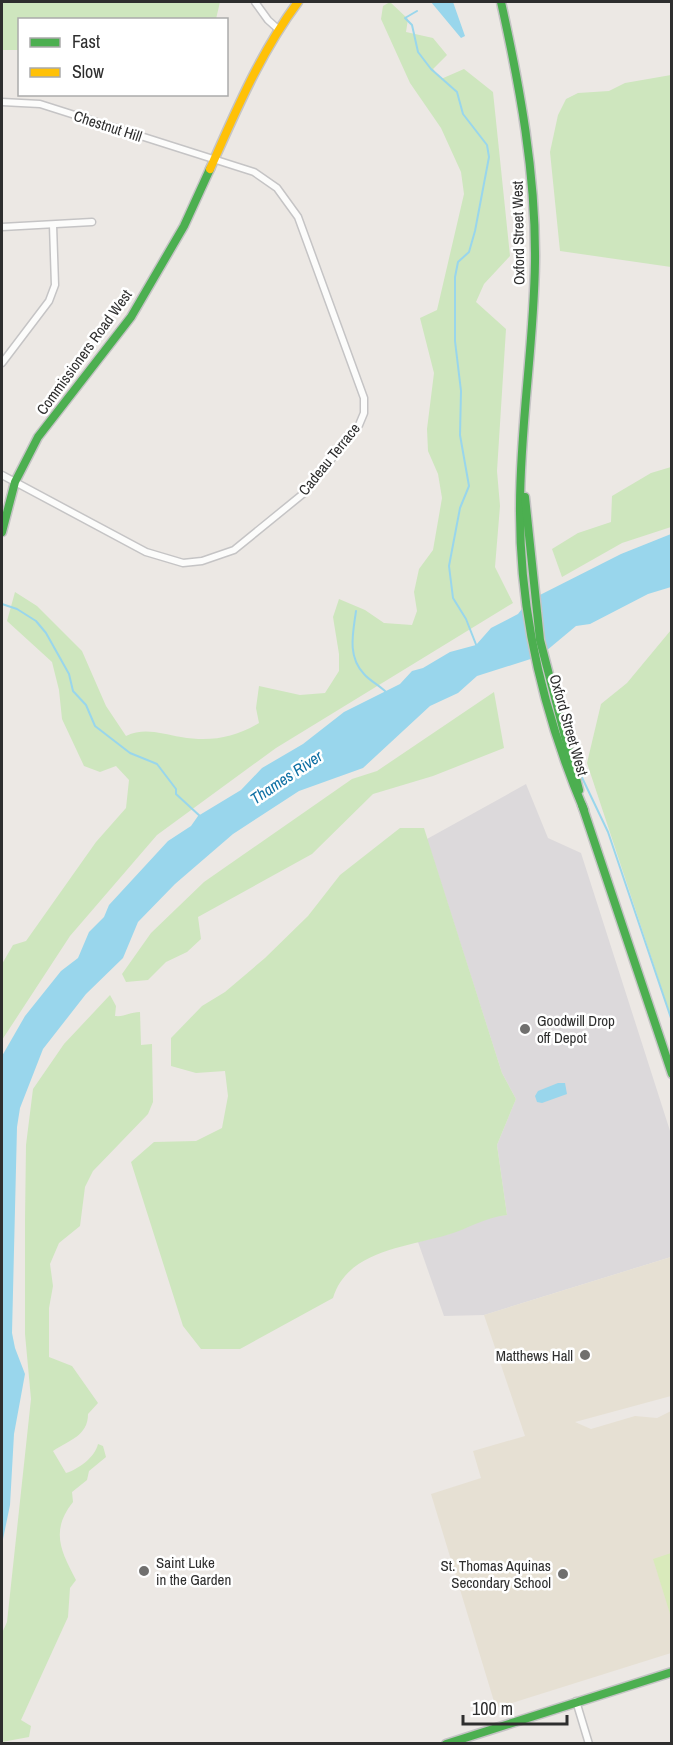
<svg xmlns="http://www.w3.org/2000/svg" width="673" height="1745" viewBox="0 0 673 1745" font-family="'Archivo Narrow',sans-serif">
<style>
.industrial{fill:#dcd9db}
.education{fill:#e6e0d3}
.green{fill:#cee6be}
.pitch{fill:#d9eabb}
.water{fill:#99d6ec}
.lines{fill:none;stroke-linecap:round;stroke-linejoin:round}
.stream{stroke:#99d6ec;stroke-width:2}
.street-casing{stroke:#c5c4c5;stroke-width:9}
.fast-casing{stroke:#c5c4c5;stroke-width:11}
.slow-casing{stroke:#c5c4c5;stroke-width:11}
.street{stroke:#fcfcfb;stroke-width:6}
.fast{stroke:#4caf50;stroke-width:8}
.slow{stroke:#ffc107;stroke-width:8}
.poi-dot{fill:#706f6e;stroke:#fff;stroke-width:2}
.labels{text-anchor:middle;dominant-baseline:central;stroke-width:5;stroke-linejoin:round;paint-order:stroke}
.street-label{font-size:15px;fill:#2e2e2e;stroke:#fff}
.poi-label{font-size:15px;fill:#2e2e2e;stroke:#fff;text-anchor:start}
.water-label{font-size:16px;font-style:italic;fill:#0d6fa3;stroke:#fff}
</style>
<rect width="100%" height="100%" fill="#ece8e4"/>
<polygon class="industrial" points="526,784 548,838 581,853 671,1134 671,1257 484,1315 444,1316 418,1242 449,1234 493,1216 507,1215 497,1145 516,1099 502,1073 427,839"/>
<polygon class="education" points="671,1257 671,1396 575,1422 591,1429 635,1416 657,1418 671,1411 671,1653 496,1708 431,1494 481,1478 473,1451 525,1436 484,1315"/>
<g class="green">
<polygon points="2,2 220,2 216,19 20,20 19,50 2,50"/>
<path d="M 390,2 L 408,19 L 406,32 L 433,38 L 447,55 L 433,69 L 441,79 L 464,69 L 493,92 L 510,256 L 484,284 L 476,302 L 506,329 L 497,471 L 500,506 L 495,567 L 513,603 L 276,748 L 157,835 L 70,936 L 2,1040 L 2,964 L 13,945 L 26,941 L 96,842 L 126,808 L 129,780 L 116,766 L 100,772 L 84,766 L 62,719 L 59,690 L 52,662 L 7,621 L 15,592 L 37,606 L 82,651 L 106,706 L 126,736 C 145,727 161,734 181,737 C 210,742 234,738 259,723 L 256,708 L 259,686 L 300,695 L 325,693 L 339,671 L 339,654 L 333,617 L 339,599 L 365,610 L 384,623 L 412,625 L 417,611 L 414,592 L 419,569 L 433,550 L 442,498 L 438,474 L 428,451 L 427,429 L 434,373 L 420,318 L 437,310 L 464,194 L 461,172 L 441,128 L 410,83 L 381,19 L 383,6 Z"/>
<polygon points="671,75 671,267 560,251 550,152 558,115 566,99 578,93 609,91 625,83"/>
<polygon points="671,467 671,527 622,543 562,577 552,549 578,533 611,522 612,496 651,473"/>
<polygon points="671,630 671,1017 587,763 601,704 627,683"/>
<polygon points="494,692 504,748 433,776 373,794 312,854 198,917 201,939 187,952 166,962 148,980 126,982 122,974 151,933 204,882 352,779 377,771"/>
<path d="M 400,828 L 424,828 L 502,1073 L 516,1099 L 497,1145 L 507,1215 C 485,1217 468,1229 447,1235 C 406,1247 347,1251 333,1298 L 240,1349 L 201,1349 L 183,1326 L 131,1162 L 154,1142 L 196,1141 L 222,1128 L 228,1096 L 225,1071 L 196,1073 L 171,1066 L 171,1038 L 202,1006 L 225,992 L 265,958 L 308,916 L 340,875 Z"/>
<path d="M 110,995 L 116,1006 L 115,1016 C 125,1017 130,1012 140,1012 L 141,1045 L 152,1044 L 153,1102 L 148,1114 L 93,1171 L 85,1187 L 80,1226 L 59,1243 L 50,1264 L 53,1286 L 49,1308 L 49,1357 L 72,1366 L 98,1403 L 88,1414 C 88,1436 69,1440 53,1451 L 66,1473 C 79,1469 95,1457 98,1444 L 103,1446 L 106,1457 L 89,1471 L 87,1480 L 72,1492 L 73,1502 C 50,1531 61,1551 76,1580 L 70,1588 L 68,1617 L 21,1720 L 31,1726 L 29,1737 L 2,1742 L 2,1633 L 7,1622 L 31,1399 L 25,1334 L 25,1220 L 26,1145 L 33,1089 L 64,1044 Z"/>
</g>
<polygon class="pitch" points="671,1553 672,1553 671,1617 653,1559"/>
<g class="water">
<polygon points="427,2 453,2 465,36 461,38 431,2"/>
<polygon points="671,534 671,587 648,594 590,624 576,626 540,656 477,676 458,693 430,706 363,768 299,791 233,834 175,884 138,922 123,958 86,994 43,1049 20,1108 17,1127 12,1333 15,1348 25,1374 14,1434 10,1505 2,1544 2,1570 2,1056 25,1016 61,971 78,958 89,932 104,917 109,905 168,841 191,826 198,816 241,790 262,768 303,744 344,712 400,684 412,671 423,668 450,652 476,645 491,628 518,614 528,601 621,554"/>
<polygon points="558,1083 565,1083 567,1094 542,1103 537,1102 535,1096 538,1091"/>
</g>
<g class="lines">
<g class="stream">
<polyline points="417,11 405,18 412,25 418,52 431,69 457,92 463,114 487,145 489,157 475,231 469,252 458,262 455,277 455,341 461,391 460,435 469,486 460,508 449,566 453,598 466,619 477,647"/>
<polyline points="2,604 17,609 36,621 46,633 69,674 73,691 86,705 95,726 130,753 157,764 176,789 176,794 201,817"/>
<path d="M 356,611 C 353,633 347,656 364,674 C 370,681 379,685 386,692"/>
<polyline points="576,765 608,832 672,1021"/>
</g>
<g class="street-casing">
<g id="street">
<polyline points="255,2 268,20 278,29"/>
<polyline points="2,102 40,104 254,172 277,188 298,217 364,398 364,413 359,425 304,493 234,550 202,561 183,563 146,552 2,475"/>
<polyline points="2,227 92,222"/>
<polyline points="2,363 49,301 55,285 53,225"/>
<polyline points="576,1701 589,1744"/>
</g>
</g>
<g class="fast-casing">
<g id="fast">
<path d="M 501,2 C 520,87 536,175 535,262 C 534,344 520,425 520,506 C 519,612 543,713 584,810"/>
<polyline points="525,497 540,640 579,790"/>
<polyline points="2,532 15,482 38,437 131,317 184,226 210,169"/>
<polyline points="582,805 672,1074"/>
<polyline points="446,1744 672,1672"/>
</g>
</g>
<g class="slow-casing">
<path id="slow" d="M 210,169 C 236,111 260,53 298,2"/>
</g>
<use href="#street" class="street"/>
<use href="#fast" class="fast"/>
<use href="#slow" class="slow"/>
</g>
<g class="poi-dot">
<circle cx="525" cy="1029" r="6"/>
<circle cx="585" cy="1355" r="6"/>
<circle cx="144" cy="1571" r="6"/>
<circle cx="563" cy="1574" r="6"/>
</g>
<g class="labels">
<g class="street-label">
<text transform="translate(108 126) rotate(18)">Chestnut Hill</text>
<text transform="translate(518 233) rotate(-91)">Oxford Street West</text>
<text transform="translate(84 352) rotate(-54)">Commissioners Road West</text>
<text transform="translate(329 459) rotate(-51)">Cadeau Terrace</text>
<text transform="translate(569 725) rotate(74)">Oxford Street West</text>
</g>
<g class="poi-label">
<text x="537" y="1020">Goodwill Drop<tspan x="537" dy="17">off Depot</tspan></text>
<text x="573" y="1355" text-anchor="end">Matthews Hall</text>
<text x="156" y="1562">Saint Luke<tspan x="156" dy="17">in the Garden</tspan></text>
<text x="551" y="1565" text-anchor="end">St. Thomas Aquinas<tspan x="551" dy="17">Secondary School</tspan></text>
</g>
<g class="water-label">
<text transform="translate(286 777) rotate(-34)">Thames River</text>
</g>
</g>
<rect width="673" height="1745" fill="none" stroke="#2e2e2e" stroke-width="6"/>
<rect x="18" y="18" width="210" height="78" fill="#ffffff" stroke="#ababab" stroke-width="1.5"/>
<rect x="30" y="38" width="30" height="9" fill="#4caf50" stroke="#ababab" stroke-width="1.5"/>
<text x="72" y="48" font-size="18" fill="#2e2e2e">Fast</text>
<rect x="30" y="68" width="30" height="9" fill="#ffc107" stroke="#ababab" stroke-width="1.5"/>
<text x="72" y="78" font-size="18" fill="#2e2e2e">Slow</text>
<path d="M463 1715v9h104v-9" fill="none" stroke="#2e2e2e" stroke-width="3"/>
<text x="472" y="1715" font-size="18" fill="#2e2e2e" stroke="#ffffff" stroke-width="4.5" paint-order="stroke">100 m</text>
</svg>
